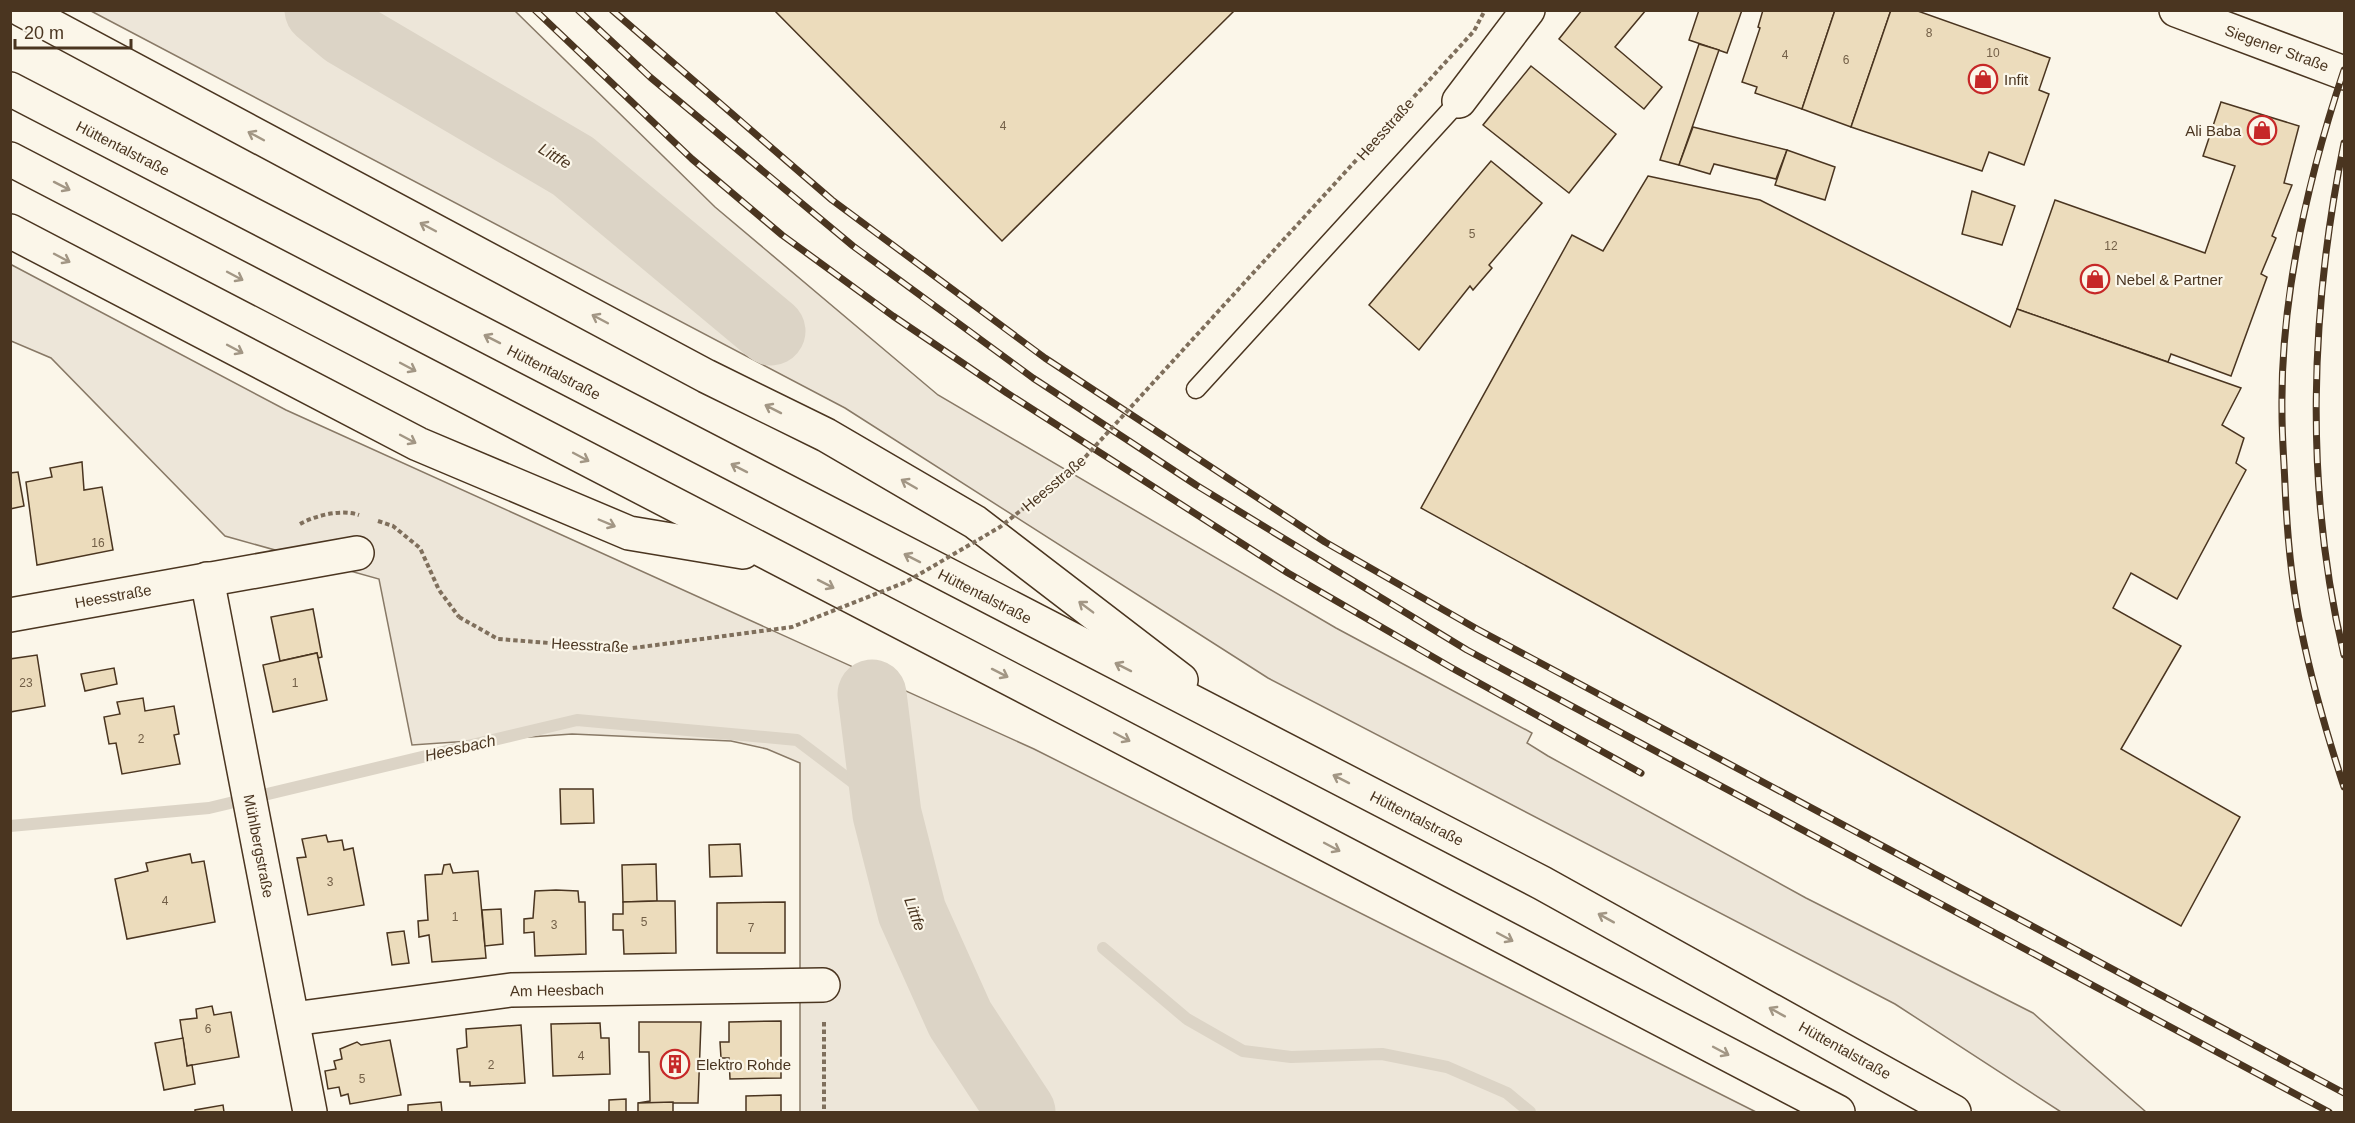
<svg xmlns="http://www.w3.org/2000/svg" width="2355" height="1123" viewBox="0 0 2355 1123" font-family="Helvetica,sans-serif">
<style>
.green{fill:#ede6d9;stroke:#887966;stroke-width:1.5}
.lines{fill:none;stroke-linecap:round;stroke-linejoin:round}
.stream{stroke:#dcd4c6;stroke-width:12}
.river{stroke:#dcd4c6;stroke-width:69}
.building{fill:#ecdcbc;stroke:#4a3520;stroke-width:1.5}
.lane-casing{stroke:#4a3520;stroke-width:21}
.street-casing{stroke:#4a3520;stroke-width:36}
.secondary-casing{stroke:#4a3520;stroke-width:36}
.highway-casing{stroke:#4a3520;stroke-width:36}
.path{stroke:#7f6f5c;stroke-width:4;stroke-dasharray:4.5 3;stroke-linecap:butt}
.lane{stroke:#fbf6e9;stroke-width:18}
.street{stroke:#fbf6e9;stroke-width:33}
.secondary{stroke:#fbf6e9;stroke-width:33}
.highway{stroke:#fbf6e9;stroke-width:33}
.rail-casing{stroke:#4a3520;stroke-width:7}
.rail{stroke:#fbf6e9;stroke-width:4.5;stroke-dasharray:14;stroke-linecap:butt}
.path-bridge{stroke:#7f6f5c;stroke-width:4;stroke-dasharray:4.5 3;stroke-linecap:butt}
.oneway{stroke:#a29684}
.labels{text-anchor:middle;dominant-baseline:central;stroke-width:4.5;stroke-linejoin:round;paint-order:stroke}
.number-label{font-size:12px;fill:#725f47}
.street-label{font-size:15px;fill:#4a3520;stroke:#fbf6e9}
.poi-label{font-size:15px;fill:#4a3520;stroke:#fbf6e9;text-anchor:start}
.water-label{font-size:16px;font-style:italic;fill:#4a3520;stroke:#fbf6e9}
</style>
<rect width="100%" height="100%" fill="#fbf6e9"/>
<g class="green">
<polygon points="91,11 515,11 715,207 938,395 1336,628 1532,733 1527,743 1548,756 1806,898 2033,1013 2146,1112 2061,1112 1895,1004 1268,678 845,408"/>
<polygon points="10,264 286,410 1034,749 1756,1112 800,1112 800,763 767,749 731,741 572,734 412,745 379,579 225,536 51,358 11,341"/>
</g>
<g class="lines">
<g class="stream">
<polyline points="10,826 209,808 577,720 797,740 867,793 887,814"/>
<polyline points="1103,948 1187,1019 1243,1051 1291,1057 1382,1054 1447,1067 1507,1093 1530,1112"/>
</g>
<g class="river">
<polyline points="319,10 345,32 573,166 771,331"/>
<polyline points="872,694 887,814 912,912 960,1019 1021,1112"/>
</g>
</g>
<g class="building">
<polygon points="774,10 1235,10 1002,241"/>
<polygon points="1582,10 1646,10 1615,47 1662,87 1644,109 1559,39"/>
<polygon points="1699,10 1742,10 1727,53 1689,40"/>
<polygon points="1763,10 1835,10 1802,109 1755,93 1757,87 1742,82 1760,28 1758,27"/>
<polygon points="1835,10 1891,10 1851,127 1802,109"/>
<polygon points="1891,10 1915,10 2050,58 2039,90 2049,94 2024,165 1989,152 1982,171 1851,127"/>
<polygon points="1699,44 1719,50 1679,165 1660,160"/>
<polygon points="1531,66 1616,134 1569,193 1483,125"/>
<polygon points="2221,102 2299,126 2284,183 2292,185 2272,236 2276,238 2261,274 2267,277 2231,376 2171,354 2168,362 2017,309 2055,200 2205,253 2235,166 2203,156"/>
<polygon points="1693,127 1787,150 1776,179 1714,164 1710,174 1679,165"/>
<polygon points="1787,150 1835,167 1825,200 1775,185"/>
<polygon points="1491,161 1542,203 1489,265 1492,268 1473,290 1470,286 1419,350 1369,305"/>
<polygon points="1648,176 1760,200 2010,327 2017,309 2241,388 2222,425 2244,438 2236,463 2246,470 2177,599 2131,573 2113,608 2181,646 2121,749 2240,817 2181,926 1421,508 1572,235 1603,251"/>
<polygon points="1972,191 2015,206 2002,245 1962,234"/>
<polygon points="82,462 84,490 102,487 113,550 37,565 26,482 52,477 50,468"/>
<polygon points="18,472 24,506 10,509 10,473"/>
<polygon points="313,609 322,657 318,658 317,653 280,661 271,617"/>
<polygon points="317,653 327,700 273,712 263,665"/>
<polygon points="37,655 45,706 10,712 10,659"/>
<polygon points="114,668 117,684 85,691 81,674"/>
<polygon points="143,698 145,711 174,706 179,734 174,735 180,764 122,774 116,743 109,744 104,717 120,714 117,702"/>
<polygon points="560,789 593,789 594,823 561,824"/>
<polygon points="326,835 328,842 342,840 344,850 353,848 364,905 308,915 297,858 306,857 302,839"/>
<polygon points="740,844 742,876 710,877 709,845"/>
<polygon points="190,854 192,863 204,861 215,922 127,939 115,879 148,871 146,863"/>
<polygon points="450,864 453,873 478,871 486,958 432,962 429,935 419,937 418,921 428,920 425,875 442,874 444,865"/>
<polygon points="656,864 657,901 623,902 622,865"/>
<polygon points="556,890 578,891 579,902 585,902 586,954 535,956 534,932 524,933 524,919 533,918 535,891"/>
<polygon points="657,901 675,901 676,953 624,954 623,930 613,930 613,914 623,914 623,902"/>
<polygon points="785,902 785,953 717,953 717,903"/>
<polygon points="501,909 503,944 485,946 482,910"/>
<polygon points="404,931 409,963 392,965 387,933"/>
<polygon points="212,1006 214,1015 231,1012 239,1057 187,1066 180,1020 197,1018 196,1009"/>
<polygon points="781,1021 781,1078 730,1079 729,1058 721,1058 720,1042 729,1042 729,1022"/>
<polygon points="639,1022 701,1022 698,1103 638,1103 650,1101 649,1052 639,1052"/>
<polygon points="600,1023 601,1038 609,1038 610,1074 553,1076 551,1024"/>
<polygon points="521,1025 525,1083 470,1086 470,1082 460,1082 457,1049 467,1047 466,1029"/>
<polygon points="183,1038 187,1066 192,1065 195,1084 164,1090 155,1043"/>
<polygon points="390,1040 401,1095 350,1104 348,1094 341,1096 339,1087 328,1089 325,1071 336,1069 334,1061 342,1059 340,1049 357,1042 361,1045"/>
<polygon points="781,1095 781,1112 746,1112 746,1096"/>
<polygon points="626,1099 626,1112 609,1112 609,1100"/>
<polygon points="441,1102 442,1112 408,1112 408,1105"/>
<polygon points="673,1102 673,1112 638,1112 638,1103"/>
<polygon points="223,1105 224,1112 195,1112 195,1110"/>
</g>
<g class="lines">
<g class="lane-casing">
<polyline id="lane" points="1196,389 1459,101"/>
</g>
<g class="street-casing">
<g id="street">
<polyline points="1459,101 1528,10"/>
<polyline points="207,579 310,1112"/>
<polyline points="10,615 357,553"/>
<polyline points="293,1019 511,990 823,985"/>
</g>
</g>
<g class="secondary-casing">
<polyline id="secondary" points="2176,10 2344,73"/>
</g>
<g class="highway-casing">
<g id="highway">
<polyline points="22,10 706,376 826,435 975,522 1181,680"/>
<polyline points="10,89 1542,883 1954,1112"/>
<polyline points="10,159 1070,710 1838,1112"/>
<polyline points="10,231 418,444 629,533 743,552"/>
</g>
</g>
<g class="path">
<polyline points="378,521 393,526 420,548 439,590 459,617"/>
<path d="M 300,524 C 316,515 342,509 359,515"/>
<polyline points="824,1022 824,1112"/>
</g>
<use href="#lane" class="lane"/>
<use href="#street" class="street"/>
<use href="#secondary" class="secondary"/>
<use href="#highway" class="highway"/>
<g class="rail-casing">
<g id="rail">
<polyline points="535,10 692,159 782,235 893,316 1007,393 1288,573 1452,668 1641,773"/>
<polyline points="578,10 650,77 853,246 1033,378 1196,485 1467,650 2329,1112"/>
<polyline points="612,10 832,200 1045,358 1325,542 1477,629 2344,1093"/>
<path d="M 2344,70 C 2308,178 2280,297 2282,413 C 2282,437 2284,461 2285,485 C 2287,533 2291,582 2301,629 C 2312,683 2327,735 2344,787"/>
<path d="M 2344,143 C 2310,311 2304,488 2344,655"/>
</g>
</g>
<use href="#rail" class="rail"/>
<polyline class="path-bridge" points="459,617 498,639 626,649 792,627 906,582 1000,527 1078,465 1474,31 1485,10"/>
</g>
<defs><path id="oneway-shaft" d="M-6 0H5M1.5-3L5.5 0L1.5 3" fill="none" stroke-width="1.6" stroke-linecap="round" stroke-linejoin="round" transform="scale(1.5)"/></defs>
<g class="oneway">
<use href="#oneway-shaft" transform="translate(256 136) rotate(-152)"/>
<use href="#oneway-shaft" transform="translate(62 186) rotate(27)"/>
<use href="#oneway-shaft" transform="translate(428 227) rotate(-152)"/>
<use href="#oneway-shaft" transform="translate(62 258) rotate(28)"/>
<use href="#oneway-shaft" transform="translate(235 276) rotate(28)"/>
<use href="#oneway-shaft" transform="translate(600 319) rotate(-152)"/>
<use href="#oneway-shaft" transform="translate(492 339) rotate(-153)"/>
<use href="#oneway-shaft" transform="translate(235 349) rotate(28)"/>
<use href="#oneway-shaft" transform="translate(408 367) rotate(28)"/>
<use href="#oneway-shaft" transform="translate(773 409) rotate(-153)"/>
<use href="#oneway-shaft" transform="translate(408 439) rotate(28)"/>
<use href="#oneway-shaft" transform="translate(581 457) rotate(28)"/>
<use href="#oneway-shaft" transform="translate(739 468) rotate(-153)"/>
<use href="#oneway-shaft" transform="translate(909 484) rotate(-150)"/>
<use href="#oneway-shaft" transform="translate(607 523) rotate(23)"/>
<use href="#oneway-shaft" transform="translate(912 558) rotate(-153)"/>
<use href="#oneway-shaft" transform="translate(826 584) rotate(27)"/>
<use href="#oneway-shaft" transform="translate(1086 607) rotate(-143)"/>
<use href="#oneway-shaft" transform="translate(1123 667) rotate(-153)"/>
<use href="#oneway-shaft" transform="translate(1000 673) rotate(27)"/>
<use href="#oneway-shaft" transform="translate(1122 737) rotate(28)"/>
<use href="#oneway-shaft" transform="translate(1341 779) rotate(-153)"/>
<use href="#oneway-shaft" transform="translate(1332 847) rotate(28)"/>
<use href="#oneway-shaft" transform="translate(1606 918) rotate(-151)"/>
<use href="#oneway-shaft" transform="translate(1505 937) rotate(28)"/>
<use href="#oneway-shaft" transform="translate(1777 1012) rotate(-151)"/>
<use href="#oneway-shaft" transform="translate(1721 1051) rotate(28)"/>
</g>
<defs>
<g id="shop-ring" transform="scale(1.5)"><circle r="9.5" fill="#fbf6e9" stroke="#c62828" stroke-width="1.5"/><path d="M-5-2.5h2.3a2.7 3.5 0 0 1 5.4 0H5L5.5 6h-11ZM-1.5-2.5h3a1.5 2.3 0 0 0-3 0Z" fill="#c62828"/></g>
<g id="building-ring" transform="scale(1.5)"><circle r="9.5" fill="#fbf6e9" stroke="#c62828" stroke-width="1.5"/><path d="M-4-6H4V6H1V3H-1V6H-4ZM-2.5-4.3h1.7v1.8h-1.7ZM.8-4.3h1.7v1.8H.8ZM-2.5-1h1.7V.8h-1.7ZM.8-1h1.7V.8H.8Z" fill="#c62828"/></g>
</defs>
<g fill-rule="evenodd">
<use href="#shop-ring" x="1983" y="79"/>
<use href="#shop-ring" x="2262" y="130"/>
<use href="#shop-ring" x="2095" y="279"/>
<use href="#building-ring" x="675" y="1064"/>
</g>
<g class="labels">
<g class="number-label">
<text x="1929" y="33">8</text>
<text x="1993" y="53">10</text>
<text x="1785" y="55">4</text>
<text x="1846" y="60">6</text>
<text x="1003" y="126">4</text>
<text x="1472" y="234">5</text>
<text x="2111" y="246">12</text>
<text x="98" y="543">16</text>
<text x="26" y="683">23</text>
<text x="295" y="683">1</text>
<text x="141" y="739">2</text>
<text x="330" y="882">3</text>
<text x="165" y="901">4</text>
<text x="455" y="917">1</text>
<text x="644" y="922">5</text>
<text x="554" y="925">3</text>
<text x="751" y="928">7</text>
<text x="208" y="1029">6</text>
<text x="581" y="1056">4</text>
<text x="491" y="1065">2</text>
<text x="362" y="1079">5</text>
</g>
<g class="street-label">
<text transform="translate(2277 48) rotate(20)">Siegener Straße</text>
<text transform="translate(1385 129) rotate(-48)">Heesstraße</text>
<text transform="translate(123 148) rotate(27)">Hüttentalstraße</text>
<text transform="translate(554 372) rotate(27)">Hüttentalstraße</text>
<text transform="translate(1054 483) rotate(-40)">Heesstraße</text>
<text transform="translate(113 596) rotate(-10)">Heesstraße</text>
<text transform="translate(985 596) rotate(27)">Hüttentalstraße</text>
<text transform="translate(590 645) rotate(3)">Heesstraße</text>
<text transform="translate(1417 818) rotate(27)">Hüttentalstraße</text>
<text transform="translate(259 846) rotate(79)">Mühlbergstraße</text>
<text transform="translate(557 990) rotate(-1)">Am Heesbach</text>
<text transform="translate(1845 1050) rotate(29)">Hüttentalstraße</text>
</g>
<g class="poi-label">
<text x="2004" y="79">Infit</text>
<text x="2241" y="130" text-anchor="end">Ali Baba</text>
<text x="2116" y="279">Nebel &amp; Partner</text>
<text x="696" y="1064">Elektro Rohde</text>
</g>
<g class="water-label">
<text transform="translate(555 156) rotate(31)">Littfe</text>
<text transform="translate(460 748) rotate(-13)">Heesbach</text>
<text transform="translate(915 914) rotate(70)">Littfe</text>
</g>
</g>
<rect width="2355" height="1123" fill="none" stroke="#4a3520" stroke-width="24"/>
<path d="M15 39v9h116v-9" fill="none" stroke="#4a3520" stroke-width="3"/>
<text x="24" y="39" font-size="18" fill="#4a3520" stroke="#fbf6e9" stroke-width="4.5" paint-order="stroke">20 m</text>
</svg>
